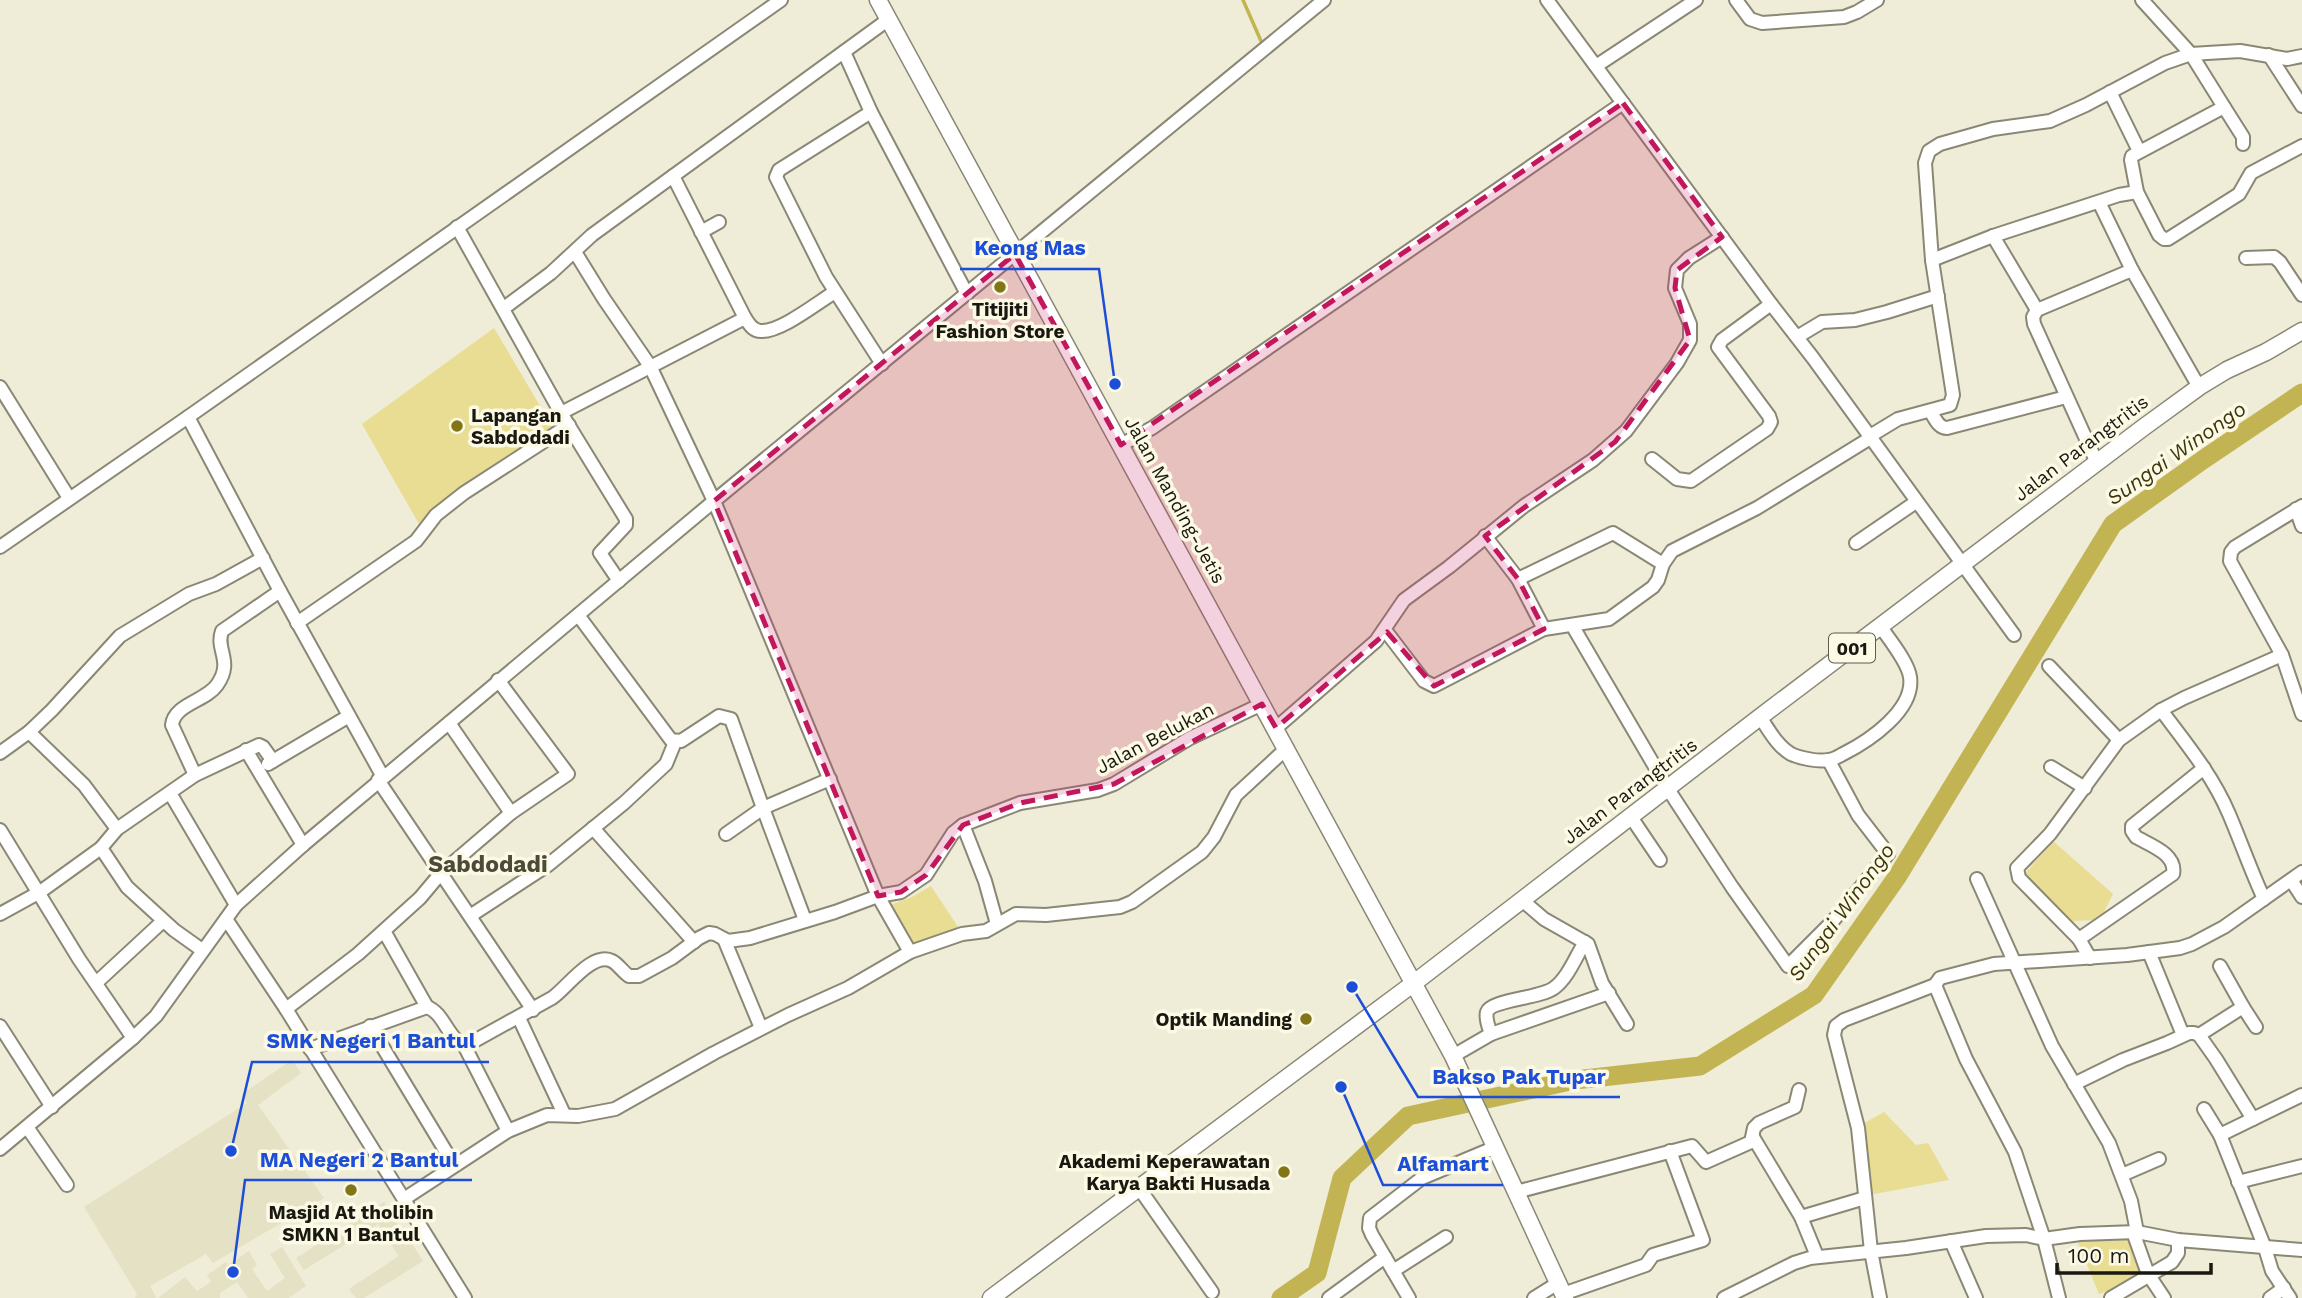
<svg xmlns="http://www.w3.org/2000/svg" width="2302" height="1298" viewBox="0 0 2302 1298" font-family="'Work Sans',sans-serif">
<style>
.built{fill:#e5e1c5}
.green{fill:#e8dd92}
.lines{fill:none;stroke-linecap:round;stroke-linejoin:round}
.stream{stroke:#c3b453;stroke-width:3.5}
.river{stroke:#c3b453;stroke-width:19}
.minor-casing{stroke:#8a8875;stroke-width:16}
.major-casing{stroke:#8a8875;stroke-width:19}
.minor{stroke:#fff;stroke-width:12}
.major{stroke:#fff;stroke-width:16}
.marked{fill:#c2185b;fill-opacity:0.2;stroke:#c2185b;stroke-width:5;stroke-dasharray:14 9;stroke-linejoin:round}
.poi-dot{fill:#827518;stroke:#fcfae5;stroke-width:2.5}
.labels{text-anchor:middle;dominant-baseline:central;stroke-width:7;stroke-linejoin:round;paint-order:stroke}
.shield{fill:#fcfae5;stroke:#5d5c51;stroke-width:2}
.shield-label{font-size:18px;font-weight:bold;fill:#191811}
.poi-label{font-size:19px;font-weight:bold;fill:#191811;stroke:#fcfae5}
.street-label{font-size:19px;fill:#191811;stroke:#fcfae5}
.water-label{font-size:21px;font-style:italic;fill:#3c360c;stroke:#fcfae5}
.quarter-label{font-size:23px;font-weight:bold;fill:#4c4a39;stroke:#fcfae5}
.leader{fill:none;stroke:#1d4ed8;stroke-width:2.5}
.callout-dot{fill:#1d4ed8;stroke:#fcfae5;stroke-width:2.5}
.callout-label{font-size:21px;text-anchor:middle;font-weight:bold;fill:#1d4ed8;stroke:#fcfae5;stroke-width:7;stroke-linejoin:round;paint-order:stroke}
</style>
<rect width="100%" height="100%" fill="#efecd8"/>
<g class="built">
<polygon points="292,1060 301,1073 258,1105 324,1198 213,1263 206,1254 150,1286 156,1297 154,1298 135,1298 137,1294 84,1207 247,1103 242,1094"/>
<polygon points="384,1202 400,1228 403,1226 411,1237 409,1239 423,1261 364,1298 356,1298 349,1289 399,1256 378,1224 304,1270 296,1258"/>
<polygon points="282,1247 306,1286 288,1298 248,1298 237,1282 220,1293 220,1298 158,1298 185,1277 197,1291 211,1282 207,1275 226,1262 228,1265 249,1251 257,1265 252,1269 267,1291 285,1278 270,1254"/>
</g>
<g class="green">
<polygon points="494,328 553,428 419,524 362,424"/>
<polygon points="2053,841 2113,894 2100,920 2068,921 2024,875"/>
<polygon points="931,886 962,933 912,950 888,906 912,897"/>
<polygon points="1884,1112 1916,1145 1928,1143 1949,1180 1869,1195 1861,1125"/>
<polygon points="2130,1232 2146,1277 2099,1294 2077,1240"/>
</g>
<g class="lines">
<polyline class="stream" points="1243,0 1261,41"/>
<polyline class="river" points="1281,1298 1317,1273 1342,1178 1408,1116 1575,1080 1700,1066 1814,995 1897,877 2113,524 2204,459 2302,393"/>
<g class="minor-casing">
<g id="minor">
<polyline points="1547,0 1771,304 1813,358 2014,635"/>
<polyline points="1736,0 1750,19 1762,23 1844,17 1857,12 1877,0"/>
<polyline points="844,52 871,112 967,294"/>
<polyline points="2269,55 2302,106"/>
<polyline points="1596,66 1696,0"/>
<polyline points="2110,92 2139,151"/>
<polyline points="2224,107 2243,137 2243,144"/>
<polyline points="871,112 779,170 776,177 826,277 882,364"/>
<path d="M 673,176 L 745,318 C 749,324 753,331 761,331 C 781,332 818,302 835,292"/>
<polyline points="2137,192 2131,160 2132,156 2224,107 2191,54 2142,0"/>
<polyline points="2099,202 2132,270"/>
<polyline points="457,227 561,413 626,519 626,525 600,553 619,581"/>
<polyline points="701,232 719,222"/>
<polyline points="1993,236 2037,310"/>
<polyline points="575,252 604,299 650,366 714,501 878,896 910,952"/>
<polyline points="2246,258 2274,257 2280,262 2302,295"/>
<polyline points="1932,260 1993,236 2119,195 2137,192 2159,235 2164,239 2168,239 2239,194 2251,173 2302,146"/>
<polyline points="504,308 551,273 592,235 889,19"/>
<polyline points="1797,337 1822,322 1855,320 1887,312 1938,296"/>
<polyline points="0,387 69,498"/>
<path d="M 1930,411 C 1935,418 1938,428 1947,428 L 2066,397"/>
<polyline points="561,413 745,318"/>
<polyline points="188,417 280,591 383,777"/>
<polyline points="1870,436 1898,419 1950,405 1953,395 1932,260 1925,163 1929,151 1940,144 1993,129 2050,121 2086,105 2165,63 2191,54 2240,51 2287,59 2302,56"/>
<polyline points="1121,445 1152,428 1623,103"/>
<polyline points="1652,459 1677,479 1691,481 1767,429 1771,422 1769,416 1718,347 1722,340 1771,304"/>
<polyline points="2097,463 2034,324 2033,317 2037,310 2132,270 2199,387"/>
<polyline points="2302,506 2235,547 2231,552 2230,561 2282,655 2302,714"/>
<polyline points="2296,509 2302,526"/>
<polyline points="1485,536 1518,579 1544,629"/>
<polyline points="1856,543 1916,502"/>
<polyline points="0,547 188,417 781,0"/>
<polyline points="1518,579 1613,533 1663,564"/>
<polyline points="578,615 671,740 681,741 719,716 731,719 763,808 830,779"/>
<polyline points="297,623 416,541 436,515 464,493 569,425"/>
<polyline points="1572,625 1668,789 1732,887 1788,966 1832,922 1888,854 1858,815 1829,761"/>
<polyline points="1385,630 1424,681 1434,686 1544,629 1609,619 1653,587 1658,580 1663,564 1672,551 1757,508 1872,437"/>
<polyline points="2049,666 2119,740"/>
<path d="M 2161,710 C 2186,743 2213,776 2229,814 C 2241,842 2251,871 2264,899"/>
<path d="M 1760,717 C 1769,730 1777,746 1791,754 C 1800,758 1818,762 1828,760 C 1833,760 1839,756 1843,754 C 1869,741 1915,710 1910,677 C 1908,662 1889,639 1880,626"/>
<polyline points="449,723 511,813"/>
<polyline points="1276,728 1376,641 1404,600 1449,567 1524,506 1593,460 1626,431 1677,363 1690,340 1690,324 1675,288 1677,270 1689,258 1722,237"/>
<polyline points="29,732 84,785 117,829"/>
<polyline points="246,750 303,845"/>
<polyline points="0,753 29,732 52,710 120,636 189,594 216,584 263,558"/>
<polyline points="268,764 349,716"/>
<polyline points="2051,767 2085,788"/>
<path d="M 195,775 L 172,725 C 174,704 206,701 217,685 C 234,661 215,650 222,631 L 280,591"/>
<polyline points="378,780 533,1010"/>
<polyline points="170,793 236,905"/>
<polyline points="1631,817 1660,860"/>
<polyline points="963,825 985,881 997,924"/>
<polyline points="593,828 694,942"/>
<polyline points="0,830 79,959 133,1038"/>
<polyline points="726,834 763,808 805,920"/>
<polyline points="101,848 127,887 174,930 202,950"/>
<polyline points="1977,879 2052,1046 2109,1143 2131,1201 2137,1232"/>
<polyline points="2291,880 2302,897"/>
<polyline points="1522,900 1544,919 1588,944 1602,983 1627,1024"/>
<polyline points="0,914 40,892 101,848 117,829 195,775 259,745 263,747 273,761"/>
<polyline points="470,916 548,865 624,803 666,764 675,742"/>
<polyline points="226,919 286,1009 465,1298"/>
<polyline points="384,931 427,1007"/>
<polyline points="724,939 761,1028"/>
<path d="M 2079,939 L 2173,874 C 2177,854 2150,845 2136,837 L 2132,831 L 2132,826 L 2204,768"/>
<polyline points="2149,952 2183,1035"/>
<polyline points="2090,958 2079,939 2019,878 2017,868 2050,834 2119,740 2161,710 2184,698 2282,655"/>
<polyline points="96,983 163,921"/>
<polyline points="1935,985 1966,1059 2015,1152 2044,1239 2059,1298"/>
<polyline points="2243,1007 2256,1027"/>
<polyline points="286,1009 358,954 420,898 441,873 511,813 568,774 498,680"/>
<polyline points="519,1018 564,1114"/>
<polyline points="0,1026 52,1107"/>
<polyline points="370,1026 454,1165"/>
<polyline points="1491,1034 1609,993"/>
<polyline points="2199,1035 2243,1007 2220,966"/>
<polyline points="464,1045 508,1131"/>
<path d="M 310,1049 L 427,1007 C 445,1013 448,1042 467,1045 L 552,998 C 566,989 592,951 612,961 C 618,964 623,972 629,976 L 639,976 L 672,958 L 699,938 L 709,933 L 715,934 L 728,941 L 750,938 L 835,912 L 878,896 L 901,892 L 926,875 L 953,833 L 963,825 L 1020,803 L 1098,790 L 1114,784 L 1190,738 L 1262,704"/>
<path d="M 1453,1056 L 1491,1034 C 1489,1028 1485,1019 1487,1012 C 1491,1000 1541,998 1554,988 C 1568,978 1576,956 1585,942"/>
<polyline points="2074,1084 2123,1060 2167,1043 2189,1033 2194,1033 2199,1035 2216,1059 2253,1119"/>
<polyline points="2204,1109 2220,1135 2265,1248 2272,1271 2290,1298"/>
<polyline points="27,1127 67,1185"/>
<polyline points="2220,1135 2302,1095"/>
<polyline points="1753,1137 1801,1217 1817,1256"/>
<polyline points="0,1149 133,1038 156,1016 236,905 303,845 714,501 1324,0"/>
<polyline points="2122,1175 2159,1159"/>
<polyline points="2238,1182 2302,1166"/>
<polyline points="1139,1188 1212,1292"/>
<polyline points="1516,1192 1692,1146 1706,1162 1751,1142 1754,1128 1759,1123 1795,1107 1799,1090"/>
<polyline points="404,1199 508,1131 547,1115 578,1116 615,1109 714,1053 788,1015 848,988 910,952 962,934 986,931 1016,914 1046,915 1120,907 1132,902 1202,852 1214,837 1236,795 1287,748"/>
<polyline points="1801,1217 1865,1198"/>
<polyline points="2133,1232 2148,1274 2164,1298"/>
<polyline points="1951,1241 1976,1298"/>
<polyline points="1393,1271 1446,1237"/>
<polyline points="1563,1294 1646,1265 1653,1255 1703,1240 1670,1151"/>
<polyline points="1329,1298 1385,1257"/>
<polyline points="1409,1298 1372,1235 1369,1228 1370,1218 1422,1178 1496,1147"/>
<polyline points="1534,1298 1558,1283"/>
<polyline points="1724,1298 1794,1263 1810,1258 1906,1248 1986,1236 2026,1235 2044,1239 2080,1234 2137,1232 2178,1240 2302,1250"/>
<polyline points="1880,1298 1871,1251 1858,1128 1834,1035 1836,1026 1844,1020 1935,985 1940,978 1994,964 2127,955 2180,948 2192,944 2224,927 2302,872"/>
<polyline points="2111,1298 2172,1262 2178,1253 2178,1240"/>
<polyline points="2270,1298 2284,1288"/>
</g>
</g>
<g class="major-casing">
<g id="major">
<polyline points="878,0 1453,1056 1565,1298"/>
<polyline points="991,1298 1414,983 1760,717 2144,427 2199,387 2227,370 2266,352 2302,331"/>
</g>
</g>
<use href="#minor" class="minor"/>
<use href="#major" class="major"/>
</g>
<path class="marked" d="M 1623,103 L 1722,237 L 1677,270 L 1675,288 L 1690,340 L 1615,442 L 1485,536 L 1518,579 L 1544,629 L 1434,686 L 1387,632 L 1276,728 L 1262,704 L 1114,784 L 1020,803 L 963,825 L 926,875 L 901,892 L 878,896 L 714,501 L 1015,254 L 1121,445 Z"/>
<g class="poi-dot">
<circle cx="1000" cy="287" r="7"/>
<circle cx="457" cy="426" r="7"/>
<circle cx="1306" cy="1019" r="7"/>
<circle cx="1284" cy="1172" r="7"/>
<circle cx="351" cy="1190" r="7"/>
</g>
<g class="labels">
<rect class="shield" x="1829" y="633.5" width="46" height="29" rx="5"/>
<g class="shield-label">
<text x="1852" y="648">001</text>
</g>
<g class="poi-label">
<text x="1000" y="309">Titijiti<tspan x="1000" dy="22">Fashion Store</tspan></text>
<text x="471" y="415" text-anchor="start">Lapangan<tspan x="471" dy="22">Sabdodadi</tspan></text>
<text x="1292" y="1019" text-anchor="end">Optik Manding</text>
<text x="1270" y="1161" text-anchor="end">Akademi Keperawatan<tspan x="1270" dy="22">Karya Bakti Husada</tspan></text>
<text x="351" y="1212">Masjid At tholibin<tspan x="351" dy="22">SMKN 1 Bantul</tspan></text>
</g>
<g class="street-label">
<text transform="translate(2081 448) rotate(-37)">Jalan Parangtritis</text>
<text transform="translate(1175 500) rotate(61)">Jalan Manding-Jetis</text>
<text transform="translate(1155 738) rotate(-28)">Jalan Belukan</text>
<text transform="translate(1630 791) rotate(-37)">Jalan Parangtritis</text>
</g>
<g class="water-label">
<text transform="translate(2176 453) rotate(-35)">Sungai Winongo</text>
<text transform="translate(1841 912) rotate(-54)">Sungai Winongo</text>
</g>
<g class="quarter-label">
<text x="488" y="864">Sabdodadi</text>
</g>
</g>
<path class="leader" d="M1115 384L1099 269H960M231 1151L252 1062H489M1352 987L1418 1097H1620M233 1272L245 1180H472M1341 1087L1383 1185H1503"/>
<g class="callout-dot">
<circle cx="1115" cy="384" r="7"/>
<circle cx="231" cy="1151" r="7"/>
<circle cx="1352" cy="987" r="7"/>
<circle cx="233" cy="1272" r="7"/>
<circle cx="1341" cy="1087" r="7"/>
</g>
<g class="callout-label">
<text x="1030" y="255">Keong Mas</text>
<text x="371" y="1048">SMK Negeri 1 Bantul</text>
<text x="1519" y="1084">Bakso Pak Tupar</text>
<text x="359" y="1167">MA Negeri 2 Bantul</text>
<text x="1443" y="1171">Alfamart</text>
</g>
<path d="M2057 1263v10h154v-10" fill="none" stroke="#191811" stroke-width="3.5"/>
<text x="2068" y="1263" font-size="21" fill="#191811" stroke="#fcfae5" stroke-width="5" paint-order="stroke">100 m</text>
</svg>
